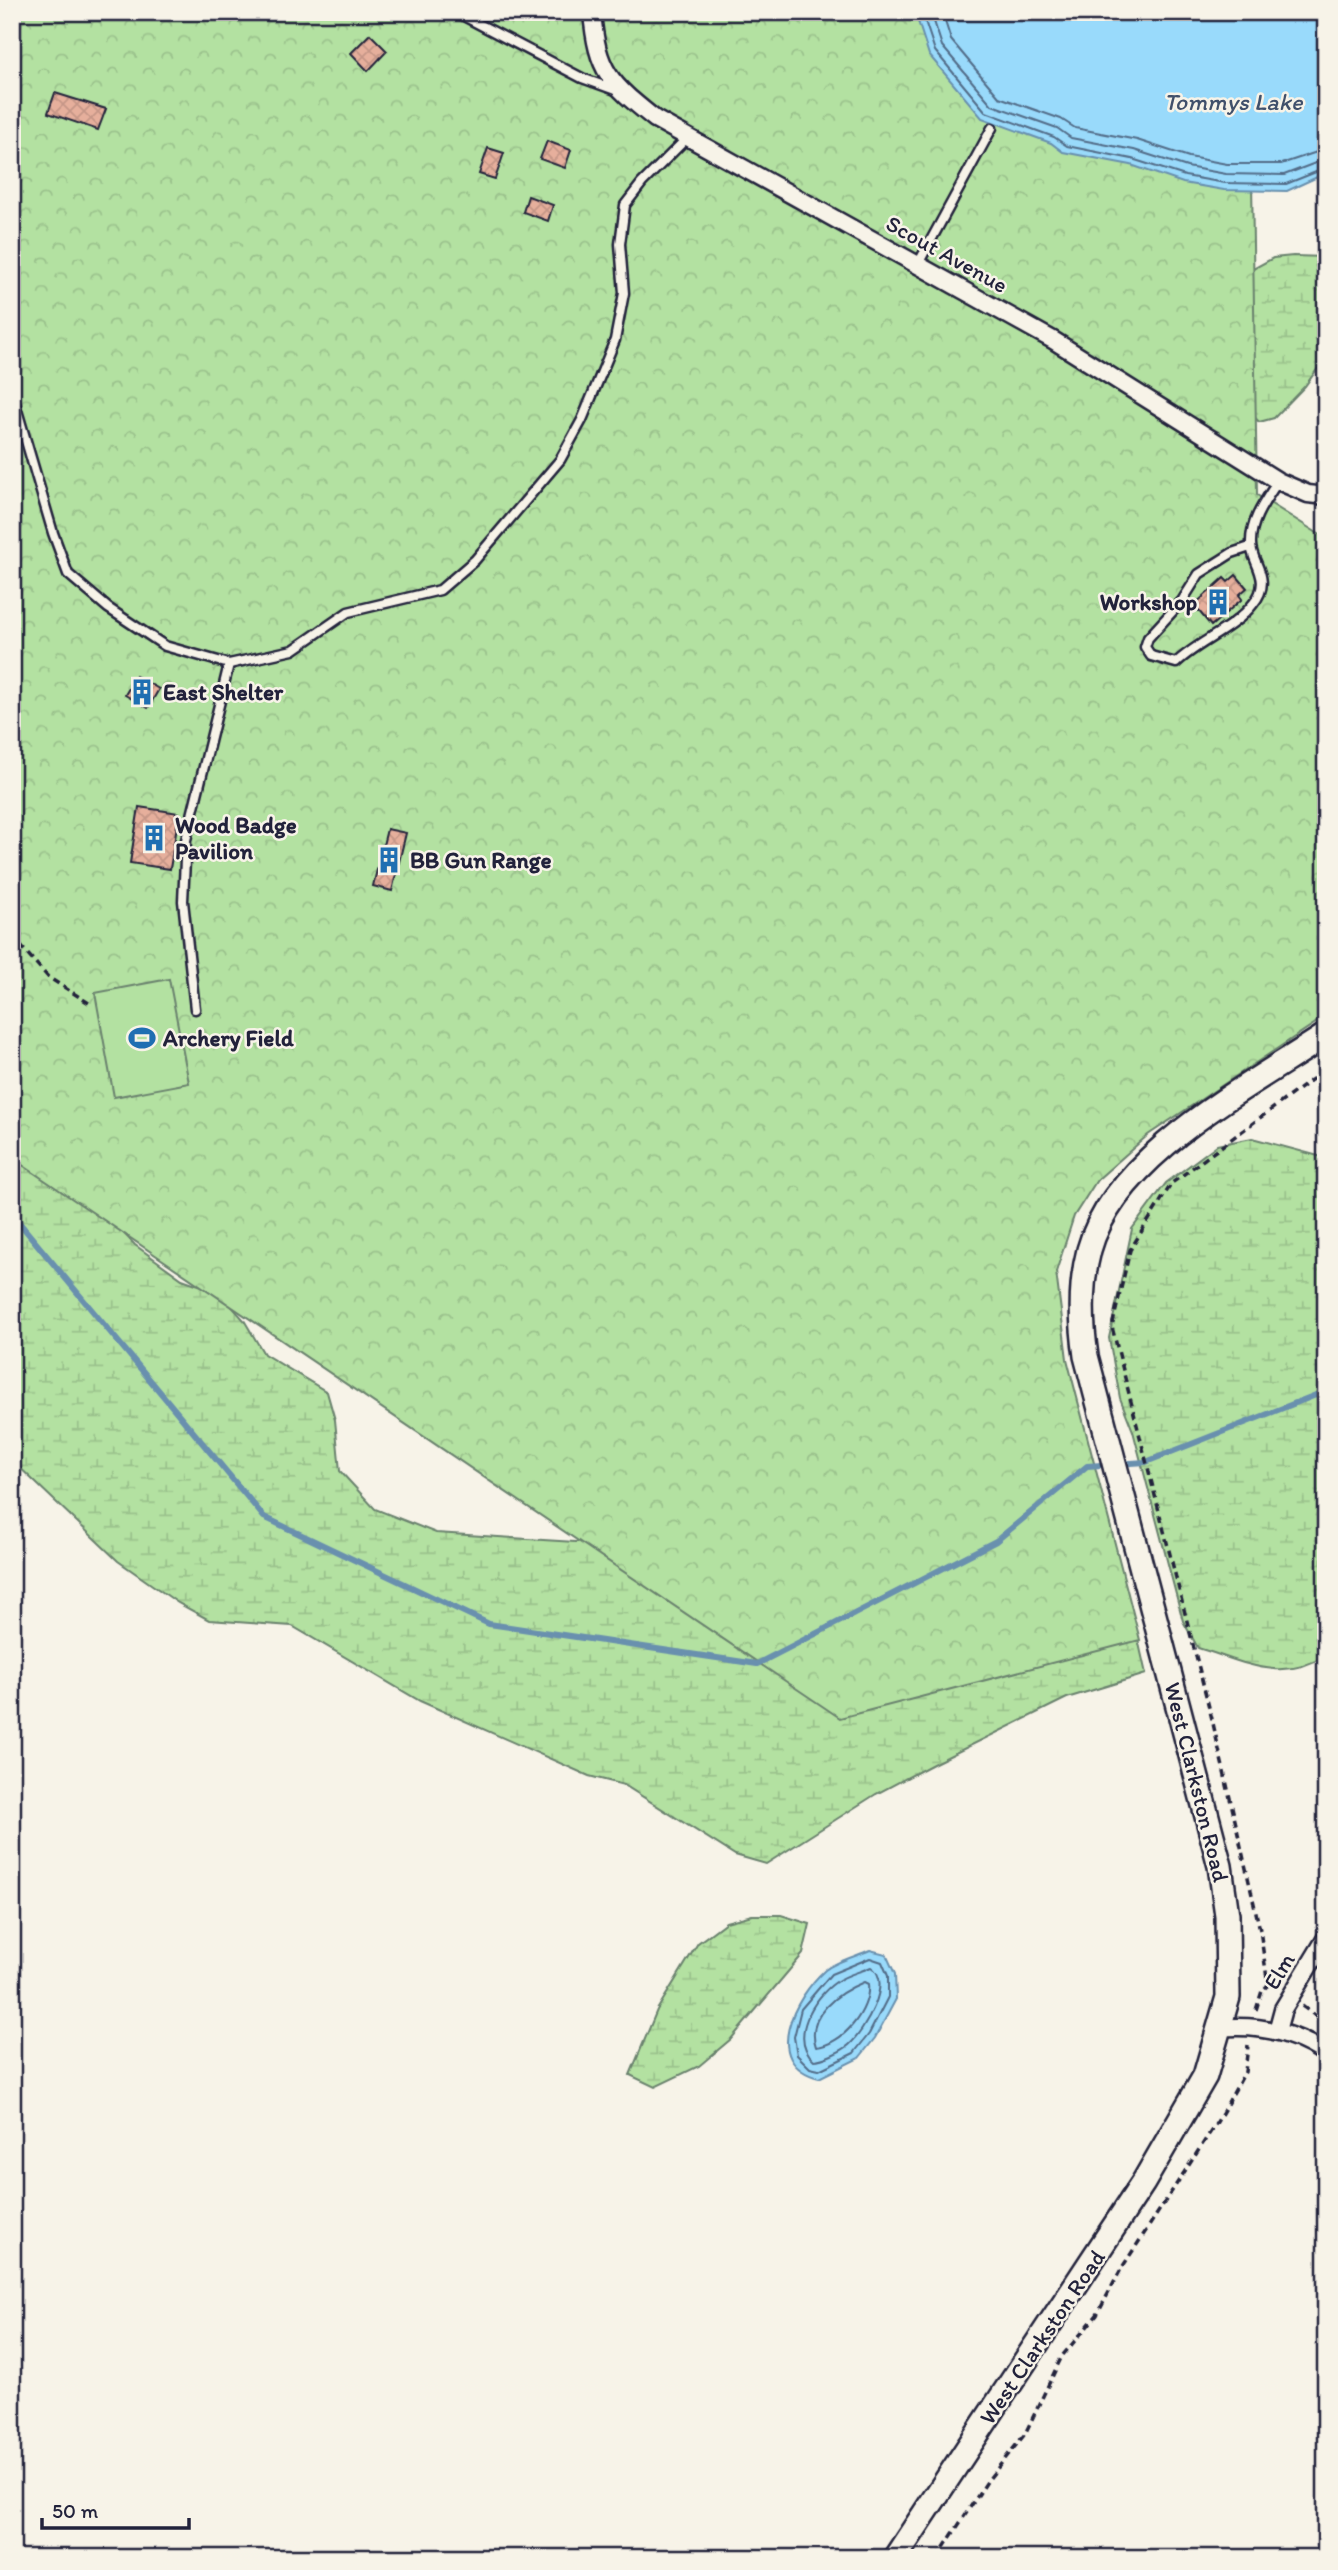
<svg xmlns="http://www.w3.org/2000/svg" width="1338" height="2570" viewBox="0 0 1338 2570" font-family="Itim,sans-serif">
<style>
.wetland{fill:url(#wetland-marsh);stroke:#6a826e;stroke-width:2}
.park{fill:url(#park-crowns);stroke:#6a826e;stroke-width:2}
.pitch{fill:#b3e1a1;stroke:#6a826e;stroke-width:2}
.water{fill:#99dafb;stroke:#6990ae;stroke-width:2}
.lines{fill:none;stroke-linecap:round;stroke-linejoin:round}
.shore{stroke:#526c88;stroke-width:2}
.stream{stroke:#6990ae;stroke-width:6}
.building{fill:url(#building-cross-hatch);stroke:#22223b;stroke-width:2}
.service-casing{stroke:#22223b;stroke-width:13}
.minor-casing{stroke:#22223b;stroke-width:21}
.secondary-casing{stroke:#22223b;stroke-width:28}
.path{stroke:#22223b;stroke-width:3.5;stroke-dasharray:7 5;stroke-linecap:butt}
.service{stroke:#f7f3e8;stroke-width:8}
.minor{stroke:#f7f3e8;stroke-width:16}
.secondary{stroke:#f7f3e8;stroke-width:23}
.labels{text-anchor:middle;dominant-baseline:central;stroke-width:5;stroke-linejoin:round;paint-order:stroke}
.street-label{font-size:23px;fill:#22223b;stroke:#f7f3e8}
.poi-label{font-size:23px;font-weight:bold;fill:#22223b;stroke:#f7f3e8;text-anchor:start}
.water-label{font-size:24px;font-style:italic;fill:#40506b;stroke:#f7f3e8}
</style>
<defs>
<pattern id="wetland-marsh" width="20" height="14" patternUnits="userSpaceOnUse" patternTransform="scale(1.75)"><rect width="20" height="14" fill="#b3e1a1"/><path d="M1 5h8M5 5V1M11 12h8M15 12V8" fill="none" stroke="#9ac18c"/></pattern>
<pattern id="park-crowns" width="20" height="18" patternUnits="userSpaceOnUse" patternTransform="scale(1.75)"><rect width="20" height="18" fill="#b3e1a1"/><path d="M2 6a3 3 0 1 1 6 0M12 15a3 3 0 1 1 6 0" fill="none" stroke="#9ac18c"/></pattern>
<pattern id="building-cross-hatch" width="8" height="8" patternUnits="userSpaceOnUse" patternTransform="scale(1.75)"><rect width="8" height="8" fill="#e6af9c"/><path d="M0 0l8 8M0 8l8-8" fill="none" stroke="#c59687"/></pattern>
</defs>
<rect width="100%" height="100%" fill="#f7f3e8"/>
<filter id="ink" filterUnits="userSpaceOnUse"><feTurbulence type="fractalNoise" baseFrequency=".0143" numOctaves="2"/><feDisplacementMap in="SourceGraphic" scale="14" xChannelSelector="R" yChannelSelector="G"/><feConvolveMatrix kernelMatrix="1 2 1 2 8 2 1 2 1" color-interpolation-filters="sRGB"/></filter>
<g filter="url(#ink)">
<g class="wetland">
<polygon points="1293,256 1326,257 1326,357 1305,386 1274,418 1259,422 1246,407 1240,276 1273,258"/>
<polygon points="12,1120 135,1245 182,1279 219,1292 244,1320 264,1354 327,1392 335,1420 340,1471 375,1509 436,1533 575,1542 621,1536 1050,1270 1049,1317 1133,1617 1146,1674 1067,1698 933,1764 876,1794 766,1864 735,1855 624,1785 589,1776 420,1701 292,1626 209,1620 178,1603 118,1561 14,1462"/>
<path d="M 1252,1138 L 1326,1158 L 1326,1655 C 1281,1684 1245,1662 1198,1648 L 1183,1621 L 1133,1431 L 1120,1398 L 1109,1338 L 1132,1229 L 1166,1183 L 1217,1145 Z"/>
<polygon points="752,1915 781,1915 810,1924 803,1954 731,2039 699,2066 655,2087 630,2075 657,2010 698,1943 726,1922"/>
</g>
<polygon class="park" points="12,12 1326,12 1251,119 1257,495 1322,536 1326,535 1326,1016 1148,1135 1097,1180 1074,1216 1056,1272 1067,1359 1140,1640 840,1718 12,1158"/>
<polygon class="pitch" points="169,979 189,1083 114,1097 95,993"/>
<g class="water">
<polygon points="915,12 1326,12 1326,173 1287,191 1224,190 1183,183 1131,165 1063,152 1051,143 982,118 929,55"/>
<path d="M 870,1950 L 886,1954 L 895,1974 L 896,1999 L 875,2038 L 859,2058 L 819,2078 C 760,2063 795,1997 825,1970 C 836,1961 857,1956 870,1950 Z"/>
</g>
<g class="lines">
<g class="shore">
<polyline points="922,12 935,51 986,112 1054,137 1067,146 1132,159 1185,176 1225,183 1286,184 1326,168"/>
<polyline points="931,12 942,46 992,105 1057,128 1071,138 1134,150 1187,167 1226,174 1284,175 1326,159"/>
<polyline points="942,12 951,40 999,97 1061,119 1075,128 1137,140 1189,157 1227,164 1281,164 1326,149"/>
<polygon points="870,1958 882,1962 888,1976 888,1997 869,2034 854,2053 819,2070 810,2068 797,2055 794,2037 801,2009 831,1974"/>
<path d="M 871,1967 C 894,1981 864,2032 849,2045 C 842,2051 823,2060 814,2060 C 789,2038 813,1998 836,1982 C 845,1975 860,1972 871,1967 Z"/>
<path d="M 864,1982 L 868,1984 C 871,2010 842,2045 816,2047 C 805,2015 839,1992 864,1982 Z"/>
</g>
<polyline class="stream" points="12,1214 264,1517 489,1624 757,1664 996,1541 1087,1466 1146,1462 1326,1391"/>
</g>
<g class="building">
<polygon points="370,34 387,51 368,71 351,53"/>
<polygon points="55,93 106,109 98,130 48,113"/>
<polygon points="547,141 571,150 565,168 540,159"/>
<polygon points="488,148 504,153 495,179 479,174"/>
<polygon points="528,196 553,205 548,221 523,212"/>
<polygon points="1236,575 1247,588 1239,595 1242,599 1211,626 1194,605 1224,578 1228,582"/>
<polygon points="136,676 159,689 148,708 125,695"/>
<polygon points="139,807 179,813 170,869 130,863"/>
<polygon points="387,829 406,833 392,891 373,886"/>
</g>
<g class="lines">
<g class="service-casing">
<g id="service">
<polyline points="456,12 582,78 618,91"/>
<polyline points="918,264 992,128"/>
<polyline points="12,393 53,533 68,574 108,608 165,646 229,664 293,650 348,612 440,590 475,560 560,460 582,420 615,340 624,293 620,244 625,205 642,183 687,138"/>
<path d="M 1250,547 L 1232,553 L 1199,574 L 1182,601 L 1148,638 L 1145,647 L 1151,656 L 1176,663 C 1199,641 1234,629 1253,604 C 1274,579 1251,563 1251,544 C 1250,520 1266,500 1278,481"/>
<polyline points="195,1009 183,901 186,840 229,664"/>
</g>
</g>
<g class="minor-casing">
<g id="minor">
<path d="M 592,12 C 597,72 610,83 655,119 L 1053,340 L 1278,481 L 1308,494 L 1326,496"/>
<path d="M 1219,2028 C 1258,2024 1294,2032 1326,2054"/>
<polyline points="1277,2031 1283,2009 1326,1938"/>
</g>
</g>
<g class="secondary-casing">
<path id="secondary" d="M 895,2558 L 1143,2183 L 1205,2076 L 1228,1997 L 1227,1915 L 1220,1866 L 1086,1356 C 1081,1322 1080,1284 1089,1250 C 1115,1155 1248,1087 1326,1035"/>
</g>
<g class="path">
<polyline points="12,936 48,977 92,1005"/>
<polyline points="1302,2006 1326,2024"/>
<polyline points="1256,2010 1262,1991 1268,1985 1260,1930 1212,1719 1112,1327 1130,1250 1172,1183 1326,1069"/>
<polyline points="937,2558 988,2480 1025,2434 1062,2356 1097,2315 1121,2269 1217,2122 1245,2072 1248,2045"/>
</g>
<use href="#service" class="service"/>
<use href="#minor" class="minor"/>
<use href="#secondary" class="secondary"/>
</g>
</g>
<defs>
<g id="building-bare" transform="scale(2.1)"><path d="M-4-6H4V6H1V3H-1V6H-4ZM-2.5-4.3h1.7v1.8h-1.7ZM.8-4.3h1.7v1.8H.8ZM-2.5-1h1.7V.8h-1.7ZM.8-1h1.7V.8H.8Z" fill="#1f6fb2" stroke="#f7f3e8" stroke-width="2.5" paint-order="stroke"/></g>
<g id="stadium-bare" transform="scale(2.1)"><path d="M0-5a6.5 5 0 1 0 0 10a6.5 5 0 1 0 0-10ZM-3.5-1.8h7v3.6h-7Z" fill="#1f6fb2" stroke="#f7f3e8" stroke-width="2.5" paint-order="stroke"/></g>
</defs>
<g fill-rule="evenodd">
<use href="#building-bare" x="1218" y="602"/>
<use href="#building-bare" x="142" y="692"/>
<use href="#building-bare" x="154" y="838"/>
<use href="#building-bare" x="389" y="860"/>
<use href="#stadium-bare" x="142" y="1038"/>
</g>
<g class="labels">
<g class="street-label">
<text transform="translate(947 254) rotate(29)">Scout Avenue</text>
<text transform="translate(1197 1782) rotate(76)">West Clarkston Road</text>
<text transform="translate(1279 1971) rotate(-59)">Elm</text>
<text transform="translate(1042 2337) rotate(-56)">West Clarkston Road</text>
</g>
<g class="poi-label">
<text x="1197" y="602" text-anchor="end">Workshop</text>
<text x="163" y="692">East Shelter</text>
<text x="175" y="825">Wood Badge<tspan x="175" dy="26">Pavilion</tspan></text>
<text x="410" y="860">BB Gun Range</text>
<text x="163" y="1038">Archery Field</text>
</g>
<g class="water-label">
<text x="1233" y="101">Tommys Lake</text>
</g>
</g>
<rect width="1338" height="2570" fill="none" stroke="#f7f3e8" stroke-width="42"/>
<rect x="21" y="21" width="1296" height="2528" fill="none" stroke="#22223b" stroke-width="2.5" filter="url(#ink)"/>
<path d="M42 2518v10h147v-10" fill="none" stroke="#22223b" stroke-width="3.5"/>
<text x="52" y="2518" font-size="21" fill="#22223b" stroke="#f7f3e8" stroke-width="5" paint-order="stroke">50 m</text>
</svg>
